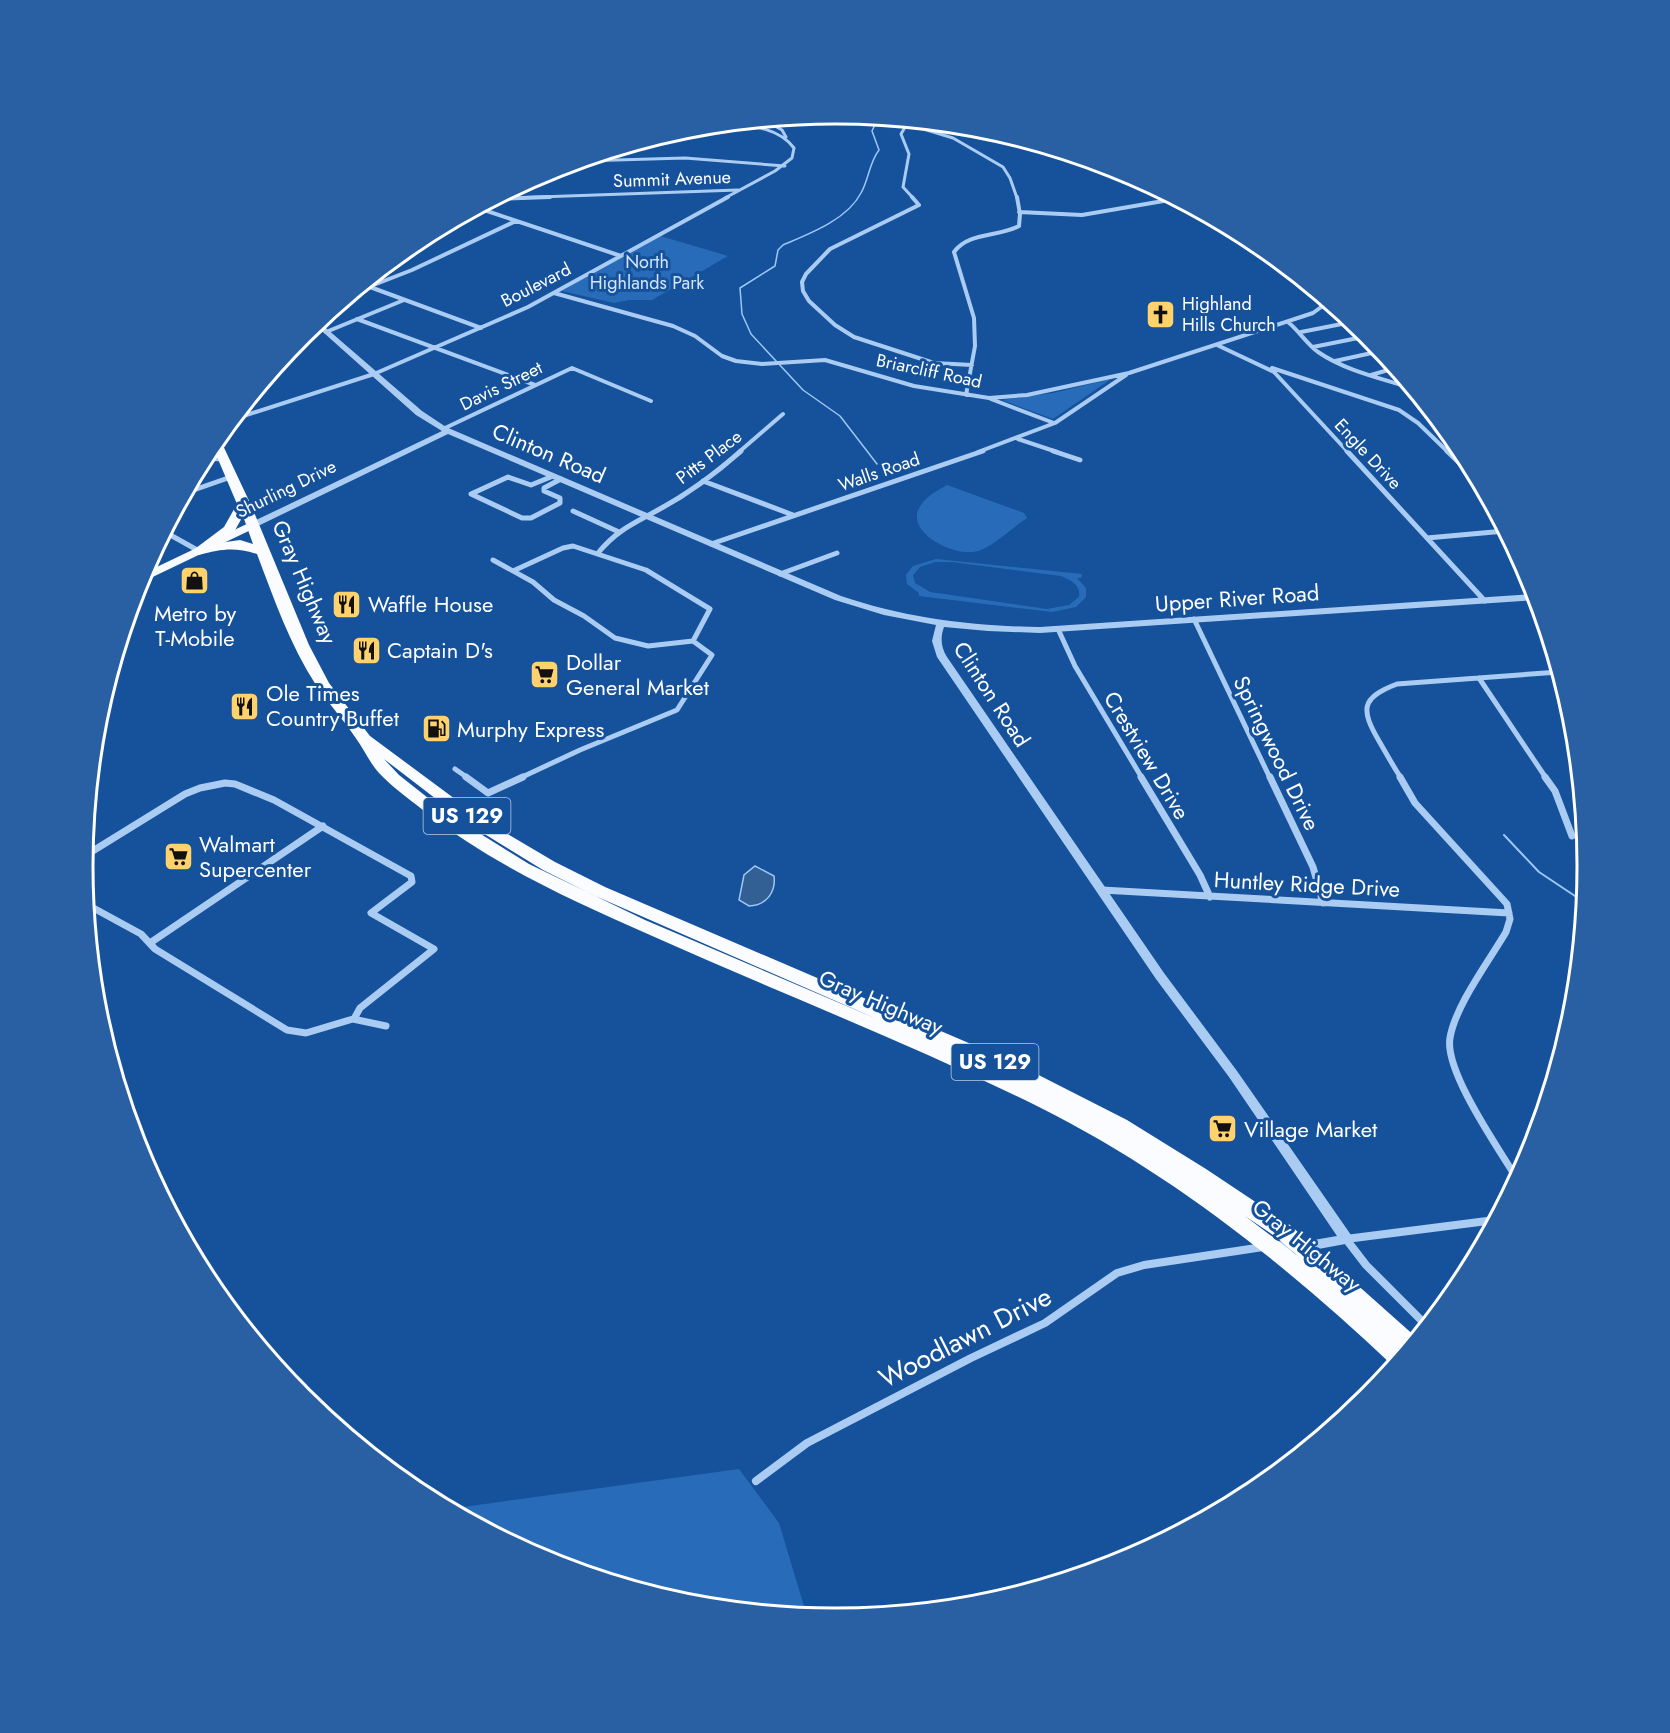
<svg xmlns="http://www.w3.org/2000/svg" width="1670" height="1733" font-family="Jost,sans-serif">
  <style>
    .green { fill: #286cb9; fill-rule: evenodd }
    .water { fill: #325f94; stroke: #9dc7f5; stroke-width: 1.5 }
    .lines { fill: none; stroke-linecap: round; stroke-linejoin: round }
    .stream-far1 { stroke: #9dc7f5; stroke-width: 1.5 }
    .stream { stroke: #9dc7f5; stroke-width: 2 }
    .minor-far4 { stroke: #aaccf3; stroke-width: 3 }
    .minor-far3 { stroke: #aaccf3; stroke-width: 4 }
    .minor-far2 { stroke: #aaccf3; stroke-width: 5 }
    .minor-far1 { stroke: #aaccf3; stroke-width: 7 }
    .minor { stroke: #aaccf3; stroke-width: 8 }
    .tertiary { fill: #aaccf3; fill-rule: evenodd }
    .primary { fill: #f6faff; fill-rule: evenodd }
    .trunk { fill: #fafcff; fill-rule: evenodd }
    .labels { text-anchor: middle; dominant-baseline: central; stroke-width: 6; stroke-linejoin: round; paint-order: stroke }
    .far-street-label { font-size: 18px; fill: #fff; stroke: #15529b }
    .far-park-label { font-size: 18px; fill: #d2e6fd; stroke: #15529b }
    .far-poi-label { font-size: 18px; fill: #fff; stroke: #15529b; text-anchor: start }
    .shield { fill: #15529b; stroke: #b9cbe1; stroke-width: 1.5 }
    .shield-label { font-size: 21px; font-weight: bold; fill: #fff }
    .street-label { font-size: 22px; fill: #fff; stroke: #15529b }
    .poi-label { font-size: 22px; fill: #fff; stroke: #15529b; text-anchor: start }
    .near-street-label { font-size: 27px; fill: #fff; stroke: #15529b }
    .rim { fill: none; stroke: #fff; stroke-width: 3 }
  </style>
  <rect width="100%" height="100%" fill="#15529b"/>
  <path class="green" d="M657,235L728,256L652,300H629L614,303L562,291Z
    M1111,379L1053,419L1002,400L1053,393Z
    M947,485L1024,513L1027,518C1012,528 997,543 981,550C958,560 901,532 921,505C927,496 938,490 947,485Z
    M936,559L1082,574L1081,578H1077L1086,588V597L1076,607L1052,612L919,596V593L907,584L906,575L913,566ZM935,562H952L1061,576C1071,580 1081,585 1079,597L1069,605L1047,609L930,592L915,583L913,575L920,567Z
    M739,1469L779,1523L807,1616L688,1604L547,1562L449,1509Z"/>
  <path class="water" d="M755,866L774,876C776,892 767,905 749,906L739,900L744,875Z"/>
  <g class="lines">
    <path class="stream-far1" d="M877,464L840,416L803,390L751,334L742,314L740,288L775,266L778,250L783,245C809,234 847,220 861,193C869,179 869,163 879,150L872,131L878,118"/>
    <path class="stream" d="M1504,835L1539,872L1584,902"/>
    <path class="minor-far4" d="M766,121L782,130L786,137
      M907,124L901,134L909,154L903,187L913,198
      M907,124L953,138L1003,167L1010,178L1017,198
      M582,161L685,158L785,166
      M510,198L738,190
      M725,198L775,171L792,158L794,148C779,128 753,126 730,124"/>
    <path class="minor-far3" d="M912,197L919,205L830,249L806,274L802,282L803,291L809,301L835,325L854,337L934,363L972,365
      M496,199L550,197
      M478,208L621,256
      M1019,212L1082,215L1175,199
      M370,287L481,328
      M353,293L412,270L516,221
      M554,293L673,326L695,336L722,356L736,361L762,364L825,360L914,386L989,398L1027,395L1129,373L1313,313L1324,305L1320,296
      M357,319L535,385
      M1288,322C1299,331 1307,344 1318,352C1346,371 1380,378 1411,388
      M326,332L404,300
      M1301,332L1352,322
      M1217,345L1274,372L1348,452
      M1313,347L1368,336
      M1335,361L1381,351
      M1272,368L1399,410L1418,423L1448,452
      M1371,375L1395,368
      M966,395L975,346L974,318L954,252C969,232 998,237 1019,226L1020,214L1017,197
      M991,399L1054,423
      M234,419L374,374L528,307L728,197
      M443,429L572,368L651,401
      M1018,439L1057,452
      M1448,450L1455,452
      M739,452L783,414
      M978,452L1055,423L1126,375"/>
    <path class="minor-far2" d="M1053,451L1080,460
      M1347,451L1485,601
      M1447,451L1479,482
      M1451,451L1464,455
      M204,458L223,459
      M553,476L531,485L508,477L471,494L522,518H531L560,503V498L544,491V488L561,479
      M703,481L793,515
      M185,493L231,477
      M573,511L619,532
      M165,532L199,551
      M1427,538L1505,531
      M711,544L983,451
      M598,553C617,530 633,524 658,510C688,494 716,473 741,451
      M493,560L533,582L554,600L584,616L615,638L648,646L693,641
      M513,571L563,548L573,546L646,570L710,609L693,641L712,655L677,710L580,750L520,778
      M780,574L837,553
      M1194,619L1270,778
      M1058,629L1075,666L1142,778
      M1479,678L1546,778
      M455,769L468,778
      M1401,778C1393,766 1386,753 1379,741C1361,710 1360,698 1397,684L1559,672"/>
    <path class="minor-far1" d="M466,777L488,793L523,777
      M1141,777L1200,875L1210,897
      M1270,777L1313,867L1323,903
      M1400,777L1415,803L1507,904L1510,919L1506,932C1489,961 1455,1006 1450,1038C1444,1071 1499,1149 1517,1179
      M1545,777L1555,791L1572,836
      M83,857L185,794L200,788L225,783L235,784L274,800L411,876L412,882L371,913L434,949L360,1008L354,1019
      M1102,890L1509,913
      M86,904L141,934L155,949L287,1030L306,1033L353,1019L386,1026
      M150,943L323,826"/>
    <path class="minor" d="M1427,1326L1366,1265L1346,1239L1495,1220
      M756,1481L807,1443L971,1358L1045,1323L1117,1273L1144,1265L1263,1247"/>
    <path class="tertiary" d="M319,322L422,411L446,427L841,596C906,618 971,626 1040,627L1535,594L1536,600L1040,633L988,631L944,627C940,638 941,647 947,657L1164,973L1237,1071L1351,1235L1353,1239L1351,1243L1302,1252L1267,1250L1265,1246L1267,1242L1272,1241L1302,1242L1337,1236L1229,1077L1156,979L937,657L932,641L936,625L884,615L835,600L448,434L256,527H250V523L442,431L416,415L315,325Z"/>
    <path class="primary" d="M253,521L257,523V527L138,584L142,574Z"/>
    <path class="trunk" d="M219,437L251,505L309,645L329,683L370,736L482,819L555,862L605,887L1013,1062L1127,1120L1206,1169L1290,1225L1417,1338L1392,1365C1286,1265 1171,1173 1039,1107C912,1044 779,993 650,935C571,900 491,864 423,810C408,798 392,787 379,773C369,762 364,749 355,737C343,719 328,703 316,685C290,645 274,599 257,554C235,547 221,549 199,555L192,551L224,527L237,504L212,445ZM243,516L253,544L240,540L219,543L234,532ZM384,759L470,825L543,870L593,895L877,1019L645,920L529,864L447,813L399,775ZM1245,1216L1276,1237L1298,1256Z"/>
  </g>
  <defs>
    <symbol id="church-square" viewBox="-11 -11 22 22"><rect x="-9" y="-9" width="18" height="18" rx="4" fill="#ffd26c" stroke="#15529b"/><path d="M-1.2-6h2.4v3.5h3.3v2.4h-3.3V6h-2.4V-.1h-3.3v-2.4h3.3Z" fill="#111"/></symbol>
    <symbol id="shop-square" viewBox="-11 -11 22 22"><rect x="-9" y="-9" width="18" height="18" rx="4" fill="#ffd26c" stroke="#15529b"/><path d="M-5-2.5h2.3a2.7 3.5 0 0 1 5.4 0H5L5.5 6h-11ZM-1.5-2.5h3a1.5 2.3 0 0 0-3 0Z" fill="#111"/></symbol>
    <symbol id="restaurant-square" viewBox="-11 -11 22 22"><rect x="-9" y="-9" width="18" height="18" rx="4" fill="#ffd26c" stroke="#15529b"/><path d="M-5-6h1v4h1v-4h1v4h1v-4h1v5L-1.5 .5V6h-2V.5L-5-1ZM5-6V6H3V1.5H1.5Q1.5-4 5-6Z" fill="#111"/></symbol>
    <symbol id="supermarket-square" viewBox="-11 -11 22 22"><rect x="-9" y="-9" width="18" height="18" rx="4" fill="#ffd26c" stroke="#15529b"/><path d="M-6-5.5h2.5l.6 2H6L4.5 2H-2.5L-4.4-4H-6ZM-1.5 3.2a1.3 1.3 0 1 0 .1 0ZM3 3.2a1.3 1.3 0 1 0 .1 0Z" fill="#111"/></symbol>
    <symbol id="fuel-square" viewBox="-11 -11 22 22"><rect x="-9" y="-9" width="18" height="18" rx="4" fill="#ffd26c" stroke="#15529b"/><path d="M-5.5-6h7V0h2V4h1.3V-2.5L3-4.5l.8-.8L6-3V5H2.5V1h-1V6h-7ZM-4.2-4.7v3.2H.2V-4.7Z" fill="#111"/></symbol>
  </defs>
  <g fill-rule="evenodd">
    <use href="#church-square" x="1144" y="298" width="33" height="33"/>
    <use href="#shop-square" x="178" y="564" width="33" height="33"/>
    <use href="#restaurant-square" x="330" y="588" width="33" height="33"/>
    <use href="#restaurant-square" x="350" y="634" width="33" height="33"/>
    <use href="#supermarket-square" x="528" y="658" width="33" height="33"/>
    <use href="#restaurant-square" x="228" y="690" width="33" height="33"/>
    <use href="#fuel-square" x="420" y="712" width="33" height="33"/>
    <use href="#supermarket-square" x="162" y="840" width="33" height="33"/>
    <use href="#supermarket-square" x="1206" y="1112" width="33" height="33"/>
  </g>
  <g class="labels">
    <g class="far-street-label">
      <text transform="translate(672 179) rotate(-2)">Summit Avenue</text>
      <text transform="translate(536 285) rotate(-27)">Boulevard</text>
      <text transform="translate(929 371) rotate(12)">Briarcliff Road</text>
      <text transform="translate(501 386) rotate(-26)">Davis Street</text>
      <text transform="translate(1368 454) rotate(47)">Engle Drive</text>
      <text transform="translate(709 457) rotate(-37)">Pitts Place</text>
      <text transform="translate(879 472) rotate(-19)">Walls Road</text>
      <text transform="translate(286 489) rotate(-26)">Shurling Drive</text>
    </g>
    <g class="far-park-label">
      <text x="647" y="262">North<tspan x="647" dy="21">Highlands Park</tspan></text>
    </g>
    <g class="far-poi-label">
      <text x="1182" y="304">Highland<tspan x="1182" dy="21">Hills Church</tspan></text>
    </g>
    <g class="shield">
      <rect x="423.5" y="798" width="87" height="36" rx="4.5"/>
      <rect x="951.5" y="1044" width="87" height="36" rx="4.5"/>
    </g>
    <g class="shield-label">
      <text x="467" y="816">US 129</text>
      <text x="995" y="1062">US 129</text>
    </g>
    <g class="street-label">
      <text transform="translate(549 453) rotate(23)">Clinton Road</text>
      <text transform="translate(305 582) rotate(67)">Gray Highway</text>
      <text transform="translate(1237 598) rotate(-4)">Upper River Road</text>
      <text transform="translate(992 694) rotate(57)">Clinton Road</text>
      <text transform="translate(1277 753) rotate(64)">Springwood Drive</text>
      <text transform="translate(1147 755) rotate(59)">Crestview Drive</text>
      <text transform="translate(1307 884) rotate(3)">Huntley Ridge Drive</text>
      <text transform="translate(881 1002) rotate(23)">Gray Highway</text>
      <text transform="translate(1307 1245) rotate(39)">Gray Highway</text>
    </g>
    <g class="poi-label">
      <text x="368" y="604">Waffle House</text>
      <text x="195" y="613" text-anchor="middle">Metro by<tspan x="195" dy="25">T-Mobile</tspan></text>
      <text x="387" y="650">Captain D's</text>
      <text x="566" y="662">Dollar<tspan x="566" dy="25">General Market</tspan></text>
      <text x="266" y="693">Ole Times<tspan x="266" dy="25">Country Buffet</tspan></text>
      <text x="457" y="729">Murphy Express</text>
      <text x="199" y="844">Walmart<tspan x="199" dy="25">Supercenter</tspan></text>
      <text x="1244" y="1129">Village Market</text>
    </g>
    <g class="near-street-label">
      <text transform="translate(965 1337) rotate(-27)">Woodlawn Drive</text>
    </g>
  </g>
  <path d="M0 0H1670V1733H0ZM93 866a742 742 0 1 1 1484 0a742 742 0 1 1-1484 0Z" fill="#2860a3" fill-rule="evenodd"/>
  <path class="rim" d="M93 866a742 742 0 1 1 1484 0a742 742 0 1 1-1484 0Z"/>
</svg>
